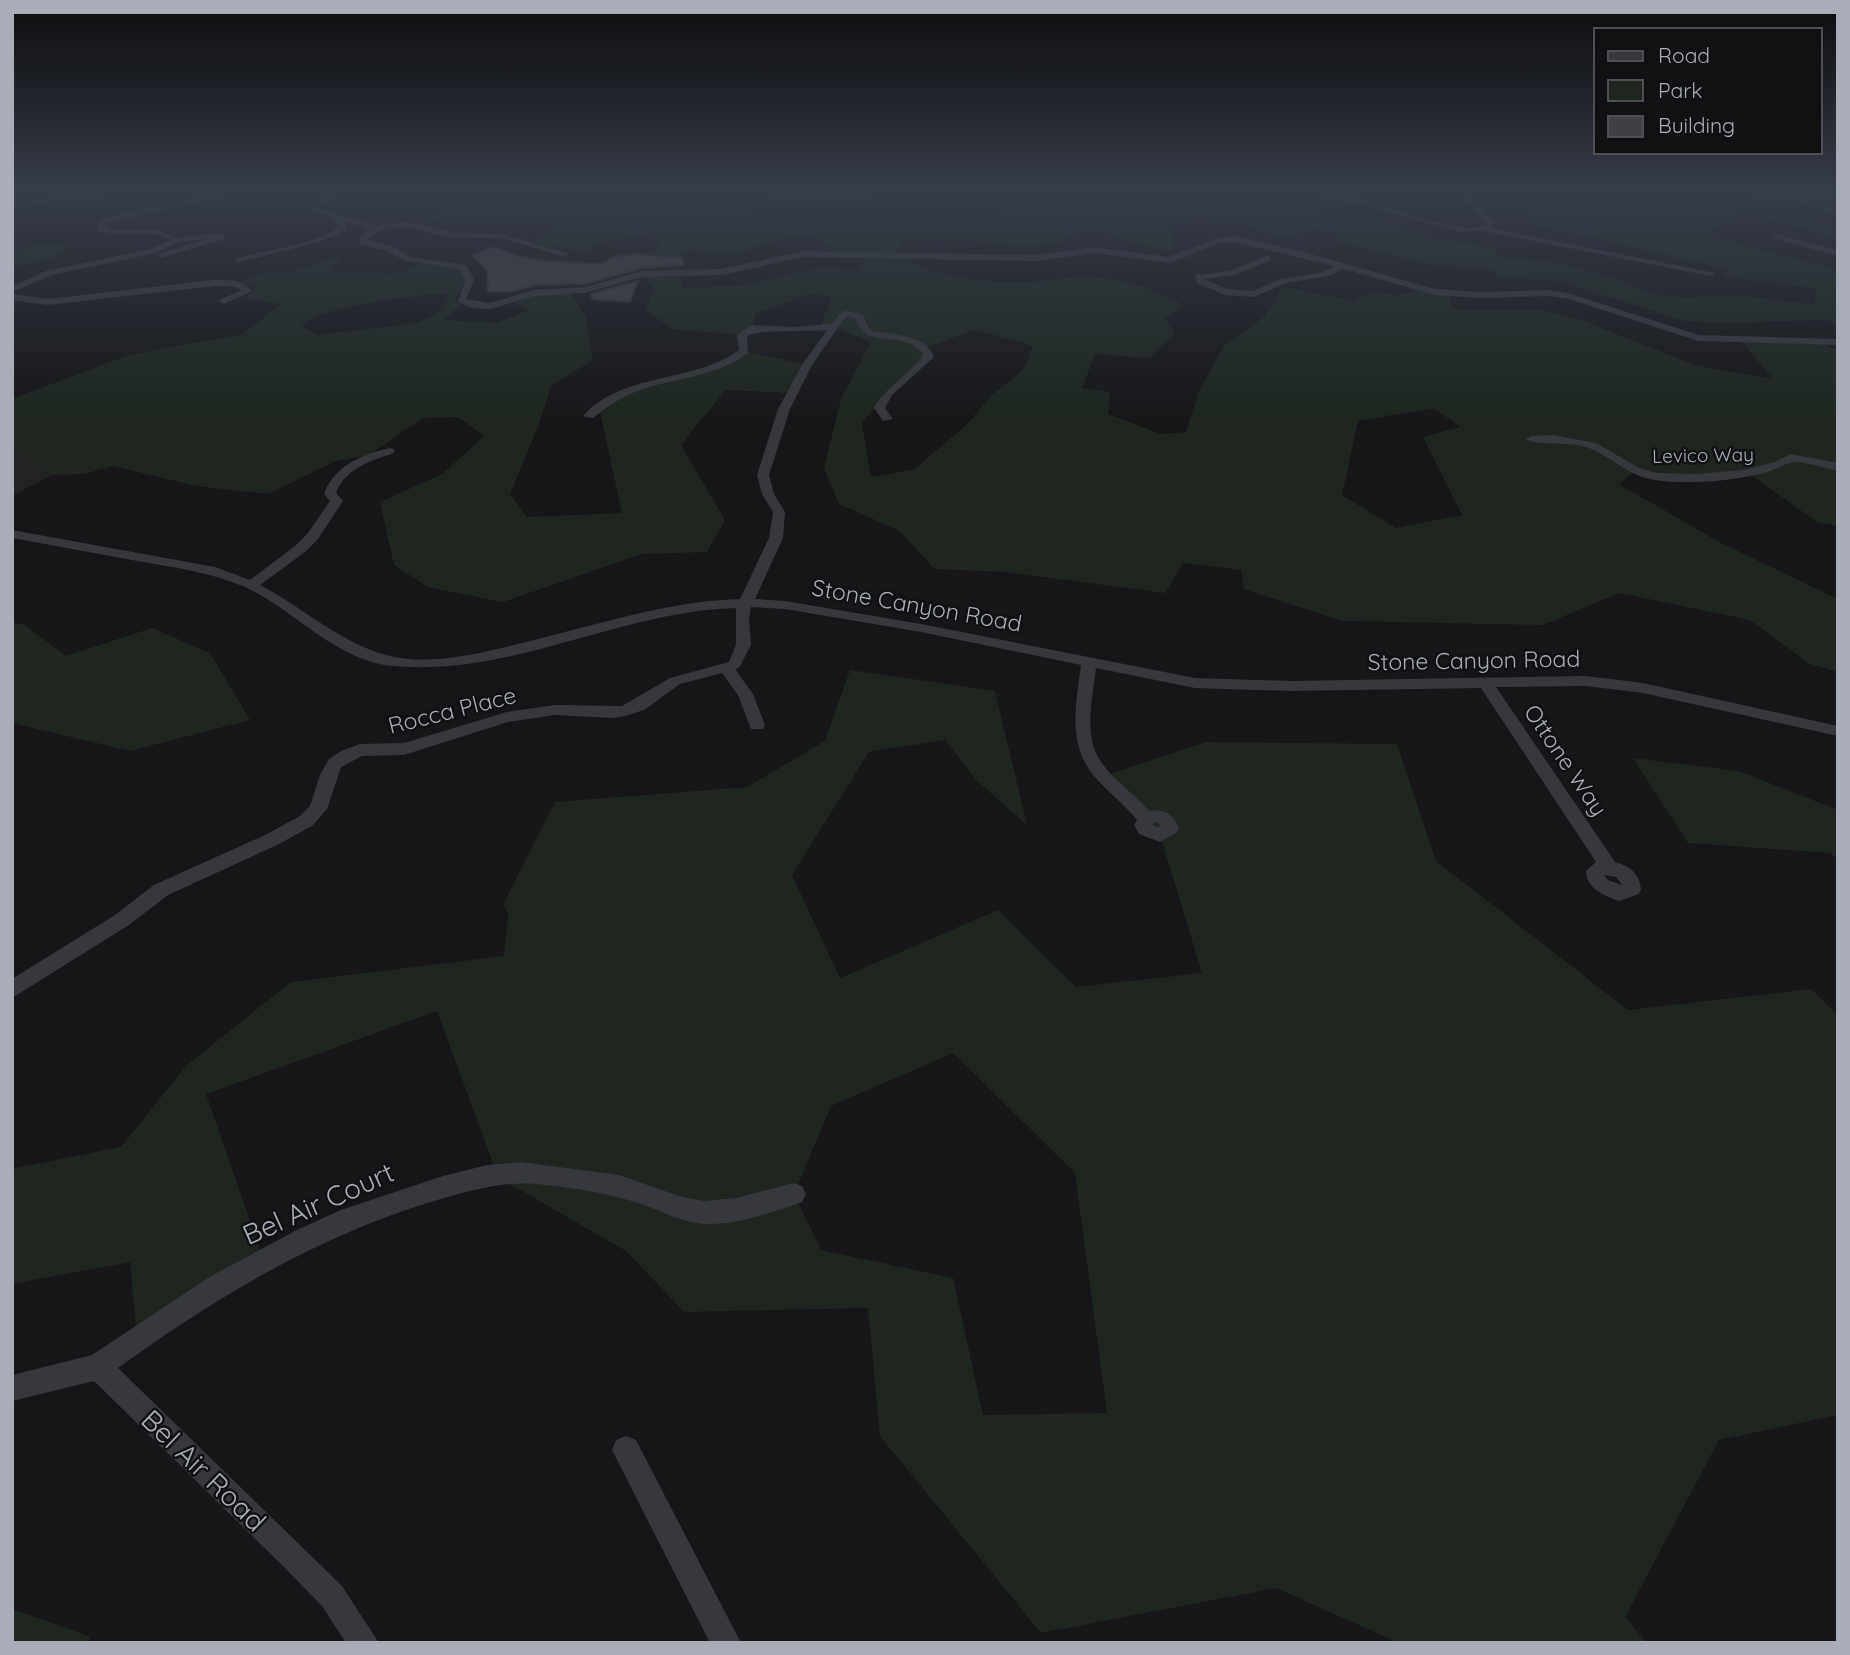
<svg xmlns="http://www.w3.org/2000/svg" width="1850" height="1655" font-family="Quicksand,sans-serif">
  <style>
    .built { fill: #222225 }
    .green { fill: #1e261f; fill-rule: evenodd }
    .building { fill: #404145; stroke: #303034; stroke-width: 2 }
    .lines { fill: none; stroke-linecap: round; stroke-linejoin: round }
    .minor { fill: #37383d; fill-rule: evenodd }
    .labels { text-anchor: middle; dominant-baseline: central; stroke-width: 5; stroke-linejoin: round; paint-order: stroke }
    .far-street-label { font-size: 19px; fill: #a8adb8; stroke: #111113 }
    .street-label { font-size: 23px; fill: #a8adb8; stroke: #111113 }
    .near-street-label { font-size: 28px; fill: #a8adb8; stroke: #111113 }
  </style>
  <rect width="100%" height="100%" fill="#161618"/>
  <path class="built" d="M12,448L52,475L12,496Z"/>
  <path class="green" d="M451,190H572L570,195L616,200L654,198L754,207L764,214L963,215L978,219L994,218L999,206C1040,204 1082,203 1123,200C1165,197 1229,178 1267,199L1365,215L1438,241L1492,246L1501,257L1555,262L1613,278L1654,294L1686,298L1730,295L1815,304L1816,289L1723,276L1728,270L1603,239L1534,226L1519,201L1524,196L1521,190H1616L1656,201L1674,196L1792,217L1838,229V238L1755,216L1742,215L1707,232L1710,236L1838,270V323L1824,320L1726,323L1684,321L1558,281L1500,278L1487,267L1438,266L1333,241L1343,236L1320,229L1282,237L1212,217H1189L1171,225L1175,252L1126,241L1105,231L1067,234L1062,242L1024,247L970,240L901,241L898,254L911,255L909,262C957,282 994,284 1045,281C1059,280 1074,276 1088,277C1125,278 1152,289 1184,305L1165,319L1175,333L1149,358L1095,354L1082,388L1110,392L1108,414L1161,434L1186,432L1199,391L1224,346L1264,317L1283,287L1352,301L1373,291L1395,296L1423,289L1451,294V309L1543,310L1579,319L1695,365L1773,379L1742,342H1819L1838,351V526L1818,523L1750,474L1663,476L1635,471L1619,484L1721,543L1838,599V672L1810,664L1750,620L1619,593L1543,625L1342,621L1244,589L1241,570L1183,563L1165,593L1005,572L934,569L900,531L839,504L824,468L841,399L871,342L834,327L819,329L832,297L809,294L756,313L752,328L742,335L673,329L645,310L654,290L642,274L681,273L683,288L745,285L815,269L861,270L864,255L838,254L816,235L778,239L734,254L687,249L676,256L649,254L660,245L652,232L592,245L586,252L529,242L548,237L554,222H446L425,218L456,198ZM975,330L1033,346L1023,370L991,396L967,424L915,469L871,477L862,422L928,352L925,348ZM1434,408L1460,427L1423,437L1462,515L1396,528L1342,495L1358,421Z
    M33,245H74L50,259L12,267V253Z
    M341,256L330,271L394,274L428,261L459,268L464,273L466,281L455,300L461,305L443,320L496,323L530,310L513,303L533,293L570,292L586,317L593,360L551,386L539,424L510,494L527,517L622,513L599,407L633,388L718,369L744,351L807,365L792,393L725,390L681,445L725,520L707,552L642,554L503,602L428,587L394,565L380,502L442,474L484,436L458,417L423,418L369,455L336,461L268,494L196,486L113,466L84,474L52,475L12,448V399L129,355L243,334L281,304L242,298L255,291L253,285L239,282L267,271L289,272ZM450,293L443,310L417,323L318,335L302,327C310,307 425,294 450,293Z
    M12,622L25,625L66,656L152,628L210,653L250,720L130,751L12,723Z
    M850,670L995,691L1027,825L977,781L945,740L869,752L792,875L840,978L998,910L1076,987L1202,973L1160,835L1104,776L1206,742L1397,744L1436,861L1628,1010L1811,989L1838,1016V1415L1719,1440L1625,1617L1647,1643H1399L1276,1588L1041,1633L880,1436L868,1308L684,1312L626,1251L498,1177L437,1011L206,1094L263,1258L137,1338L130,1262L12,1284V1169L121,1147L186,1066L291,982L504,956L508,913L503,905L555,802L747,787L825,741ZM953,1053L1075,1173L1107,1413L983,1415L953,1278L821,1250L794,1194L831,1106Z
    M1633,758L1739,771L1838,810V859L1830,853L1688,843Z
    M12,1609L89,1636V1643H12Z"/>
  <path class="building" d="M494,247L517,256L546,261L602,264L612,257L637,254L683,258V265L643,268L585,284L538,285L509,292H488L487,271L472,255Z
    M638,281L630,302L598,300L593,299L590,294Z"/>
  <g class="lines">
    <path class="minor" d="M62,190L69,192L122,191L99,196L96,199C82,190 32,206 12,209V205L42,200Z
      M227,190H241L190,205L105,223L106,228L119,230H155L177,238L212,233L224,235V239L161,258L157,255L209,238L176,243L156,253L52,275L12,292V286L46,271L150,249L170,240C151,228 121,238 99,231L98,220Z
      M336,190H346L321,204L320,208L375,226L400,222L419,223L453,233L503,234L569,254L565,257C544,252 524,243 503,239C487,236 470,239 454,238C421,234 399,215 367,239L394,247L410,257L466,265L474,280L466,299L490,303L533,290L585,287L642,271L721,269L804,251L1037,255L1094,247L1169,257L1214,239L1234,236L1300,251L1435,289L1479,292L1549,290L1571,294L1699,335L1838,339V345L1698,341L1569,299L1549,296L1479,298L1435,295L1344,269L1328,276L1286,283L1254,297L1225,295L1197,283L1195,275L1230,271L1268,255L1271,260L1235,275L1204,279L1227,289L1253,291L1281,279L1323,272L1335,266L1234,242L1219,243L1170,263L1094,253L1037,261L804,257L721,275L642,277L585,293L534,296L491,309L472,308L458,302L465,280L460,269L405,261L388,251L359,244L360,236L369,230L344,221L347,228L340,234L315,243L236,263V259C268,247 313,248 339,226L331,217L312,209L314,201Z
      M708,190L796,194L1073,190L796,198Z
      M1305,190C1359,190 1408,219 1460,227C1469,229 1479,228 1486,223L1458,190H1466L1495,223L1490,228L1715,273L1711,276L1483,231L1461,232Z
      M1712,190L1787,197L1838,195V199L1810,200L1838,211V216L1801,201H1787Z
      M1776,234L1838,250V256L1773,238Z
      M214,280C227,280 243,279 252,291L224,304L219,301L221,299L242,290L232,286H214L47,305L12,300V294L47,299Z
      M844,310L863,315L868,327L872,331C891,334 928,335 934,357L892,395L885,408L893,419L883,421L874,408C884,388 921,365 923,353C919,350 914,345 909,343C889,335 863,345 856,319L846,316L812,365L790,409L769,475L774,494L785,512L783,538L755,599L785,601L921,624L1195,678L1290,681L1586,676L1643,683L1838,726V736L1643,693L1586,686L1496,687L1615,862C1630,866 1639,873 1641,889L1639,894L1619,901C1604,896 1586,888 1586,871L1596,862L1481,688L1290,691L1195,688L1096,668C1093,695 1083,735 1100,760C1112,780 1134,793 1149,811C1164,808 1174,814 1179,828L1176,833L1160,842L1139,834L1134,825L1137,820C1124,804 1108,792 1094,776C1067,744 1076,703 1081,665L921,632L785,609L751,607L749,619L751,645L739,668L735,669L753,694L765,725L763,729H751L738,695L722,673L680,684L644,710L625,716L612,718L555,715L508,722L404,755L362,756L341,767L327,809L312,826L277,845L168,895L129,925L12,998V979L115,915L154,885L265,835L300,816L310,806L320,775L329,759L341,751L360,744L404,743L507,712L555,705L622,706L670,678L729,662L736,645V608C620,611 511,677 393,666C336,661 295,610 245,587C212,573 178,568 143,562C99,554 56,546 12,538V530L215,567L250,580L295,546L308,533L330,501L324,494C335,465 361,455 390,448L394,449V453C370,461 346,468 336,493L343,501L318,539L305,552L260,585C304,608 341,644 390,656C432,666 481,653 522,643C593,626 667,601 740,599L769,538L773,512L762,494L757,475L778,409L802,365L827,330C809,332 758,329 747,336L748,353C713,379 673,377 635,392C619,398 606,408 593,418L583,416C624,371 692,384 739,350L737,335L752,325L794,327L831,324ZM1157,822L1161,826L1158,827L1152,825ZM1604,875L1616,877L1622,885L1608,880Z
      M1553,435L1596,443L1639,468L1657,473L1697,474L1742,470L1775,462L1791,454L1838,463V471C1824,468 1809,463 1796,462C1786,462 1772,472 1761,474C1727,481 1689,485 1655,480C1626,476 1610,454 1583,446C1568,442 1535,446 1526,439L1532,436Z
      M521,1162L619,1175L682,1197L704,1201L736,1198L794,1183L802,1186L806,1194L802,1202L794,1205C766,1214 736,1225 706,1224C680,1223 659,1209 635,1202C603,1192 569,1187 536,1184C500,1181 465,1192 431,1202C316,1237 215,1298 118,1368L342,1586L379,1643H346L322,1606L285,1568L94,1381L12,1401V1375L92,1355L211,1276L297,1230L341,1210L443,1176L487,1165Z
      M626,1436L636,1440L741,1643H710L612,1450L616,1440Z"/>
  </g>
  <linearGradient id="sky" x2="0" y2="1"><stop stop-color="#0c0c0d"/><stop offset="0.45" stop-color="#363c48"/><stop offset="1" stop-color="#363c48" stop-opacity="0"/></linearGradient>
  <rect width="1850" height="422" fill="url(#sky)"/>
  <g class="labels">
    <g class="far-street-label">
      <text transform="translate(1703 455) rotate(-1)">Levico Way</text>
    </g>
    <g class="street-label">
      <text transform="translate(917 605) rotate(10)">Stone Canyon Road</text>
      <text transform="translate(1474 660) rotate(-1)">Stone Canyon Road</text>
      <text transform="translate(452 710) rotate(-14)">Rocca Place</text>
      <text transform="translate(1566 760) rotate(56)">Ottone Way</text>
    </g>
    <g class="near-street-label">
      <text transform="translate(318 1203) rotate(-24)">Bel Air Court</text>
      <text transform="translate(204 1470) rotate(44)">Bel Air Road</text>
    </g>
  </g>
  <rect width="1850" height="1655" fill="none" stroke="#a8adb8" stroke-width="28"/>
  <rect x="1594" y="28" width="228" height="126" fill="#111113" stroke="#4d4f55" stroke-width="2"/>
  <rect x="1608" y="51" width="35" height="10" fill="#37383d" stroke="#4d4f55" stroke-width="2"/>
  <text x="1658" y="63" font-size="21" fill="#a8adb8">Road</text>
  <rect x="1608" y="80" width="35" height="21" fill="#1e261f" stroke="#4d4f55" stroke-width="2"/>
  <text x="1658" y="98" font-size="21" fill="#a8adb8">Park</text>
  <rect x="1608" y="116" width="35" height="21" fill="#404145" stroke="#4d4f55" stroke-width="2"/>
  <text x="1658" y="133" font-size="21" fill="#a8adb8">Building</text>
</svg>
